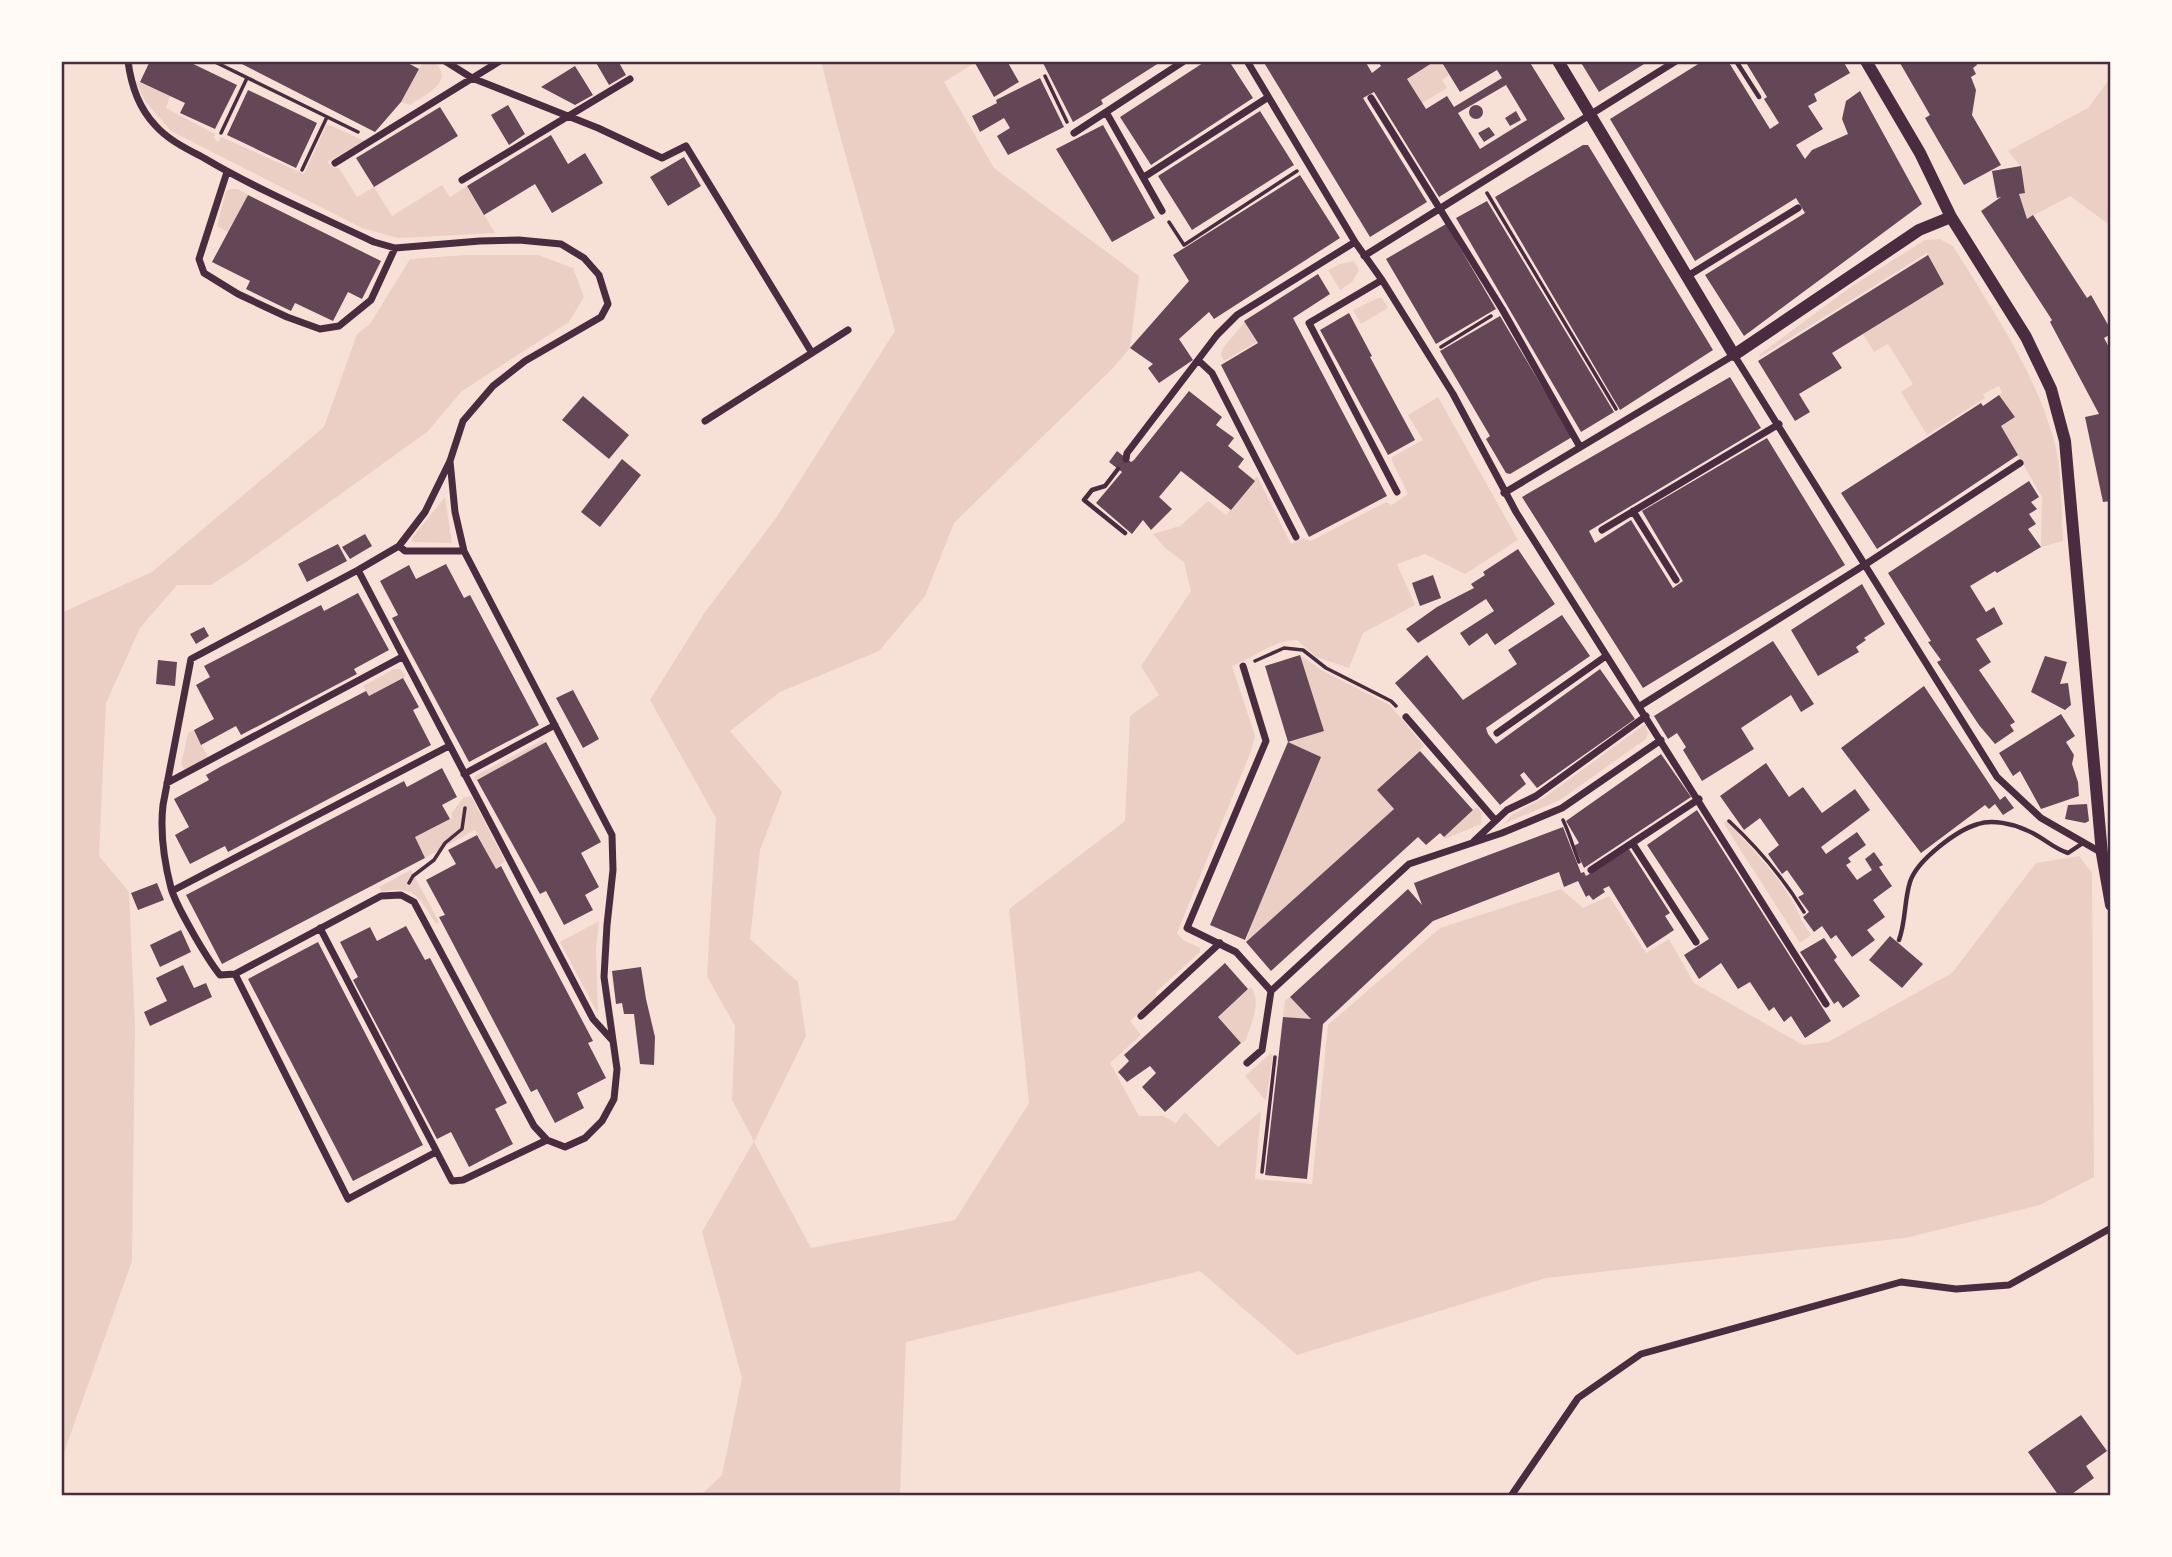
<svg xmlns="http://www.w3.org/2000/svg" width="2172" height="1557" font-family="'Times New Roman',serif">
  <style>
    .green { fill: #ebcfc5 }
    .building { fill: #644757; fill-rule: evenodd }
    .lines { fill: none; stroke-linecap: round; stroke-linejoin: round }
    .path { stroke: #4a2c40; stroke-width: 3.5 }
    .service { stroke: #4a2c40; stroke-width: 4.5 }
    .minor { stroke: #4a2c40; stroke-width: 7 }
    .secondary { stroke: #4a2c40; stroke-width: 12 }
    .neatline { fill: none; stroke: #4a2c40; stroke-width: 2.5 }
  </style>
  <rect width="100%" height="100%" fill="#f7e1d7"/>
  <path class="green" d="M416,61H433C457,81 426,94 410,105L401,102L422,64Z
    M821,61H978L944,82L994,168L1139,276L1130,348L1113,368L954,523L925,596L879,651L780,692L730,731L782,792L760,850L750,939L798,982L806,1036L754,1142L811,1248L955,1220L1029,1103L1009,909L1125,821L1130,716L1159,695L1141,666L1191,591L1184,562L1165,548L1153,534L1180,526L1208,501L1226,515L1257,476L1291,544L1303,538L1311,541L1386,502L1392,505L1408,494L1392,461V457L1423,440L1408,415L1438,397L1518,540L1465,574L1425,554L1397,564L1415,605L1363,633L1349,668L1316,657L1297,640C1273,640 1254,658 1232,666L1255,736L1251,751L1177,933L1183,940L1200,948V952L1155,993L1157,996L1130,1021L1141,1035L1110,1063L1139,1116H1163L1176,1123L1185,1112L1218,1147L1261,1111L1255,1179L1312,1184L1328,1025L1440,928L1561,889L1583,908L1609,896L1646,953L1669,939L1694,983L1803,1045L1828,1042L1952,973L2036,863L2079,856L2092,873L2094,1177L2040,1205L1905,1238L1546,1278L1297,1355L1200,1271L906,1342L900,1496H700L722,1475L742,1378L702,1232L754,1141L732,1100L735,1026L707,976L716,818L650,700L705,612L776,518L895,331L839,132Z
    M1435,61H1441L1449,75L1442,80L1447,88L1422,103L1407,79Z
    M2111,77V226L2070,196L2027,219L2019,194L2025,192L2021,167L2008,151L2088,108Z
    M136,81L170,96L166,108L215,134L214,138L218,142L221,137L304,174L327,124L365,141L327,162L333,167L339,168L357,197L374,187L392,216L442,185L450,197L467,186L495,233L398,238L362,228L171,131L145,101Z
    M230,189H238L248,195L229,233L217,226L226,191Z
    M1940,239L1953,246C1991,308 2034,369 2054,440C2062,470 2061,509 2063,541L2041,547L2042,497L2001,426L2015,417L1999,395L2002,393L1999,386L1983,394L1985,398L1927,435L1901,392L1913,384L1888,344L1874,352L1863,334L1944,284L1927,253L1760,357L1759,355L1852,286L1925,240Z
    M465,255H538L573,268L584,297L569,322L462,391L427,432L246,562L211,585H177L140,628L106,703L99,856L129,892L135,1025L132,1261L61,1461V613L152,572L324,427L357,334L370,324L410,259Z
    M1354,261L1359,270L1352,282L1340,290L1328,270L1340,264Z
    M1378,298H1382L1388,308L1361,324L1353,310Z
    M1245,322L1257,342L1224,361L1221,355L1223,348Z
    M445,497L452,543L412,542V538Z
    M1300,655L1323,671L1390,705L1424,746L1377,790L1394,809L1246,942L1252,921L1321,757L1288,742L1323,731Z
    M394,669H400L406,676L369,696L363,686Z
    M1645,724L1648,733L1646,739L1560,800L1503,824L1513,814L1545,797Z
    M194,730L208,757L185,770L181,764L188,733Z
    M543,740L545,743L474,781L475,776Z
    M471,796L505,861L496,869L475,830L425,858L415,837L453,818L451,814L463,798Z
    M1477,807L1482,813L1481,824L1445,839L1444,837Z
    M1726,820C1749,845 1772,869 1790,897C1798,910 1802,923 1811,935L1800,943L1724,824Z
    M411,870L439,922L436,924C419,898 416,885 382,892L379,887Z
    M599,921L596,950L598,1014L560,942Z
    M1251,987C1262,1001 1251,1024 1246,1040L1241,1043L1218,1017Z
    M1290,997L1311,1019L1283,1017L1285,1000Z
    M1270,1054H1273L1266,1101L1245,1076Z"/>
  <path class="building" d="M150,61H187L237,85L215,129L180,113L185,103L140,82Z
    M236,61H404L419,69L401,102L375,132Z
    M595,61H618L626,75L609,85Z
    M978,61H1007L1019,82L994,97L975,63Z
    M1042,61H1162L1101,100L1103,104L1073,122Z
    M1206,61H1229L1253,98L1151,165L1120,117Z
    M1263,61H1365L1372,73L1381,66L1378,61H1435L1407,79L1426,109L1447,96L1454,107L1502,78L1497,70L1460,92L1441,61H1529L1565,119L1439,197L1374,92L1363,98L1427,202L1370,237ZM1506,85L1527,120L1480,149L1458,113Z
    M1580,61H1649L1599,92Z
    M1703,61H1728L1770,129L1779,123L1764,99L1767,97L1745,61H1843L1850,73L1814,94L1817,101L1808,106L1823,129L1796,145L1805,159L1812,150L1848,134L1842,119L1846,101L1860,91L1922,204L1744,336L1705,275L1805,213L1796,198L1695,261L1610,119Z
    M1903,61H1975L1977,65L1973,68L1976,74L1971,77L1976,90L1972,115L2001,165L1964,185L1925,118L1930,115L1900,63Z
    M575,66L593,95L575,105L541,87Z
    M1040,78L1064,127L1008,155L997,136L1010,128L1004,118L980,132L972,116L997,103L996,100Z
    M248,90L317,123L296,168L227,135Z
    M1469 112a7 7 0 1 1 14 0a7 7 0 1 1-14 0Z
    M508,105L525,134L509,145L491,115Z
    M440,107L458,136L374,187L356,158Z
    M1260,111L1294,165L1192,230L1158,176Z
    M1516,111L1521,120L1510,126L1505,118Z
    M1103,125L1155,218L1112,242L1056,149Z
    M1489,127L1495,135L1484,142L1478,133Z
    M551,135L568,164L585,153L603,183L552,213L535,184L484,215L467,186Z
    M1583,145H1588L1713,350L1620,410L1495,197Z
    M684,157L701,186L668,206L650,177Z
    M2021,166L2025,193L2019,194L2027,219L2033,215L2087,298L2091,295L2111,330V334L2104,338L2111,351V501L2103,502L2085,417L2099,414L2050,322L2052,320L1981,211L2001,197L1997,198L1992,171Z
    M1300,175L1340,238L1214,319L1209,312L1179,339L1193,360L1159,383L1148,368L1153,364L1130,348L1189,281L1173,255Z
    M248,195L381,261L362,299L348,292L333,321L295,303L291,311L246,289L250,281L212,262Z
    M1487,201L1614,412L1581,432L1456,218Z
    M1446,224L1496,309L1436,344L1386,259Z
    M1928,255L1944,284L1832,353L1842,368L1799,394L1810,412L1795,421L1758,361Z
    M1318,274L1330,294L1293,318L1387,496L1309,537L1221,365L1258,343L1244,321Z
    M1349,313L1372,356L1370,357L1415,440L1388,455L1320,330Z
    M1500,316L1572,437L1510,474L1506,473L1486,439L1490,436L1440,351Z
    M1730,377L1761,428L1589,531L1595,543L1631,520L1673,588L1683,581L1642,511L1767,438L1845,565L1643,688L1522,497Z
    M1189,391L1222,417L1216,425L1234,438L1228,446L1244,459L1238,467L1255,481L1231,510L1181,471L1159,497L1172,509L1151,530L1143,520L1132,534L1096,503L1122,472L1109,462L1117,451L1131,462L1134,460Z
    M1999,395L2015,417L2001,426L2018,455L1877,549L1841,493L1981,403L1983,406Z
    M583,396L629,435L609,459L562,420Z
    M622,459L641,475L600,527L581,512Z
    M2029,481L2039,497L2031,502L2037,509L2029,514L2036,524L2028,529L2041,547L1997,573L1995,571L1970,586L1986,612L1994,607L2003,624L1976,639L1991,662L1979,670L2015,722L2010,725L2014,731L1995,744L1979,725L1937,662L1941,660L1928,642L1931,641L1888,573Z
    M365,534L372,546L350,559L342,547Z
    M338,544L347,561L307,582L298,564Z
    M1518,549L1555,604L1495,645L1487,633L1469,646L1460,633L1494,611L1486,599L1418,643L1406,629L1437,607L1474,588L1471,584L1485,575L1483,572Z
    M446,564L464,598L470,595L539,725L469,762L392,618L398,615L380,581L409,565L416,579Z
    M1433,575L1441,598L1420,606L1412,583Z
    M1862,584L1885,624L1864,638L1866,640L1856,647L1859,652L1818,676L1791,630Z
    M358,593L389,650L354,669L357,674L241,735L236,726L201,745L194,730L214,719L196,685L210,677L204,666L321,605L324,611Z
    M1562,615L1590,656L1486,728L1488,734L1496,744L1600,669L1635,719L1537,788L1524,772L1520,775L1526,784L1500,805L1395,683L1427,655L1463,700L1517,664L1508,650Z
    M204,627L209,636L196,644L190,634Z
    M1773,641L1814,704L1801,712L1791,695L1741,728L1754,749L1702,781L1683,750L1686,747L1677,733L1668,739L1654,716Z
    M1300,655L1324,731L1288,742L1265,666Z
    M2045,656L2067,662L2060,684L2068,683L2071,705L2065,710L2031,692Z
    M158,660L177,662L175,686L156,684Z
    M403,678L419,707L413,710L431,745L228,852L225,846L190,864L175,835L189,827L174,799L209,780L206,775L220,767L366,691L369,696Z
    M1924,686L2000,800L2005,796L2014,808L2003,815L1995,804L1989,809L1985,805L1921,853L1841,748Z
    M573,690L599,739L583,748L556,698Z
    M2061,714L2075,736L2066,742L2074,755L2072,764L2078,782L2079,796L2041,809L2020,771L2013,776L1999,753Z
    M546,742L601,842L581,853L599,887L585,895L593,910L564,925L546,891L540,894L477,780Z
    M1288,742L1321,757L1245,940L1210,925Z
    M1420,751L1473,810L1444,837L1440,833L1426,845L1418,837L1271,971L1246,942L1394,809L1377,790Z
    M1661,754L1691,797L1584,868L1574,846L1579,843L1566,821Z
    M1766,763L1789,797L1803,787L1822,813L1855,789L1870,810L1821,847L1826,854L1857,832L1866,845L1848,858L1851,862L1846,865L1857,880L1872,870L1865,859L1874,852L1883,865L1879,867L1892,886L1873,900L1885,917L1867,930L1875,940L1852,957L1836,935L1831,939L1822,926L1814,932L1803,917L1809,912L1798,897L1804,894L1787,870L1782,874L1768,854L1779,845L1760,818L1744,830L1720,796Z
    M442,768L457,797L442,805L450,819L415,837L425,858L222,964L186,895L404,781L407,787Z
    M2087,804L2089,821L2085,823L2065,819L2068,805Z
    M1697,810L1831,1021L1805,1038L1791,1016L1784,1022L1774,1007L1769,1011L1750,982L1738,989L1721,963L1699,979L1684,955L1709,939L1647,845Z
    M1563,827L1581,873L1584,872L1586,876L1629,849L1670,913L1665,916L1674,930L1647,948L1609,886L1603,889L1605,892L1593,900L1589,895L1586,897L1578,881L1564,887L1559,872L1433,921L1323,1024L1307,1179L1265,1175L1283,1017L1311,1019L1290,997L1408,889L1422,905L1414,883Z
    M477,835L496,869L501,866L516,895L593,1041L588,1043L606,1078L577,1093L584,1108L555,1123L537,1089L531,1092L439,917L445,915L426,880L456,864L448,850Z
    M157,883L164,900L138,910L131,893Z
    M406,926L425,960L430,958L507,1103L495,1109L513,1144L469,1167L451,1132L437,1139L353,980L358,977L340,942L370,927L377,941Z
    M181,930L191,952L160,967L150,945Z
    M1890,936L1923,964L1902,988L1869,960Z
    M1824,938L1837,957L1834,960L1860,996L1843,1008L1838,1001L1834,1004L1800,952Z
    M318,942L423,1145L353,1181L248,979Z
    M1225,963L1248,989L1218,1017L1241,1043L1165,1112L1142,1087L1156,1073L1150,1066L1127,1082L1118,1072L1129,1061L1124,1055Z
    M183,965L194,988L206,983L212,997L150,1026L144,1012L167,1001L156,978Z
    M641,967L646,999L655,1037L654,1065L640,1064L634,1014H624L622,1003L616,1004L612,971Z
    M2081,1415L2107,1451L2086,1466L2094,1478L2069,1496H2059L2028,1452Z"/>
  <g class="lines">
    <path class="path" d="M213,61L358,132
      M1045,76L1067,122
      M221,133L247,78
      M302,170L327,117
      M1487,193L1616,409
      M1169,222L1184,245L1297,171
      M1441,347L1491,316
      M1255,661L1284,648L1303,650L1326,668L1391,701L1396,706
      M1563,820C1570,835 1573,847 1579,862
      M1729,821C1759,849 1783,877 1804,912
      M409,883L413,876L434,860L445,843L462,829L465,808
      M1262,1172L1275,1057"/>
    <path class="service" d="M1736,61L1759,97
      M1118,469L1105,486L1092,490L1084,500L1125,533
      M1899,940C1906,921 1904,901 1910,882C1917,860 1957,830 1978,824C1992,819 2013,824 2026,830C2042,836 2052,848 2068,853L2083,843"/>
    <path class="minor" d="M128,61C131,85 138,107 155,125C168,140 187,149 204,158C258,190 317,215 374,242L395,248L480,241L519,240L561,244L584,258L599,275L608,304L601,317L525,361L493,386L463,421L450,461L425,512L399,546L358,570L191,659L163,805C160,832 164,861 171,888C176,906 207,959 220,975L235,974L381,896L401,895L414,902L534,1126L547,1140L565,1147L585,1138L602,1121L614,1099L617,1069L604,977L607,925L613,870L612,835L464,551L455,512L450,461
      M445,61L472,78L598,128L662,158L686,146L812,353
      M1247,61L1355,242L1382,280L1453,394L1516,512L1826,1004
      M1371,98L1502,309L1580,447
      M1106,112L1162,211
      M1074,133L1184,61
      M335,163L500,61
      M227,172L199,259L204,273L238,294L287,317L320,329L339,326L371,300L395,248
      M1144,177L1267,98
      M462,180L630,79
      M1364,256L1676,61
      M1686,277L1798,208
      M1382,280L1309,323L1397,492
      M1199,361L1212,373L1296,537
      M705,421L848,330
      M1126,459L1127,453L1217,335L1237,315L1355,242
      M1504,493L1734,355L1997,777L2041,818L2102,853
      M1633,511L1676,580
      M1602,530L1779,424
      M399,546L405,551H464
      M358,570L593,1019L612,1040
      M1243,666L1266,741L1187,928L1236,952L1271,991L1262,1050L1247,1063
      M1640,706L1866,564L2020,463
      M1406,717L1495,820
      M1497,733L1606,656
      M464,774L555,725
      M167,783L402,657
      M1474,841L1507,810L1536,796L1646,716
      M1633,844L1696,942
      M1591,870L1699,799
      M172,891L449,746
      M320,928L452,1181L463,1180L547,1140
      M235,974L348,1199L436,1152
      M1271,991L1409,864L1502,833L1562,808L1661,740
      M1141,1016L1220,943
      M1511,1496L1578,1398L1641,1354L1901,1282L1956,1289L2009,1285L2111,1228"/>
    <path class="secondary" d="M1558,61L1734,355L1919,230L1951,217
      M1866,61L1920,153L1951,217L2026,337L2051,389L2065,441L2102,854L2111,905"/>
  </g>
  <rect width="2172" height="1557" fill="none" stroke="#fffaf5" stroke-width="126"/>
  <rect x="63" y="63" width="2046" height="1431" class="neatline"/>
</svg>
